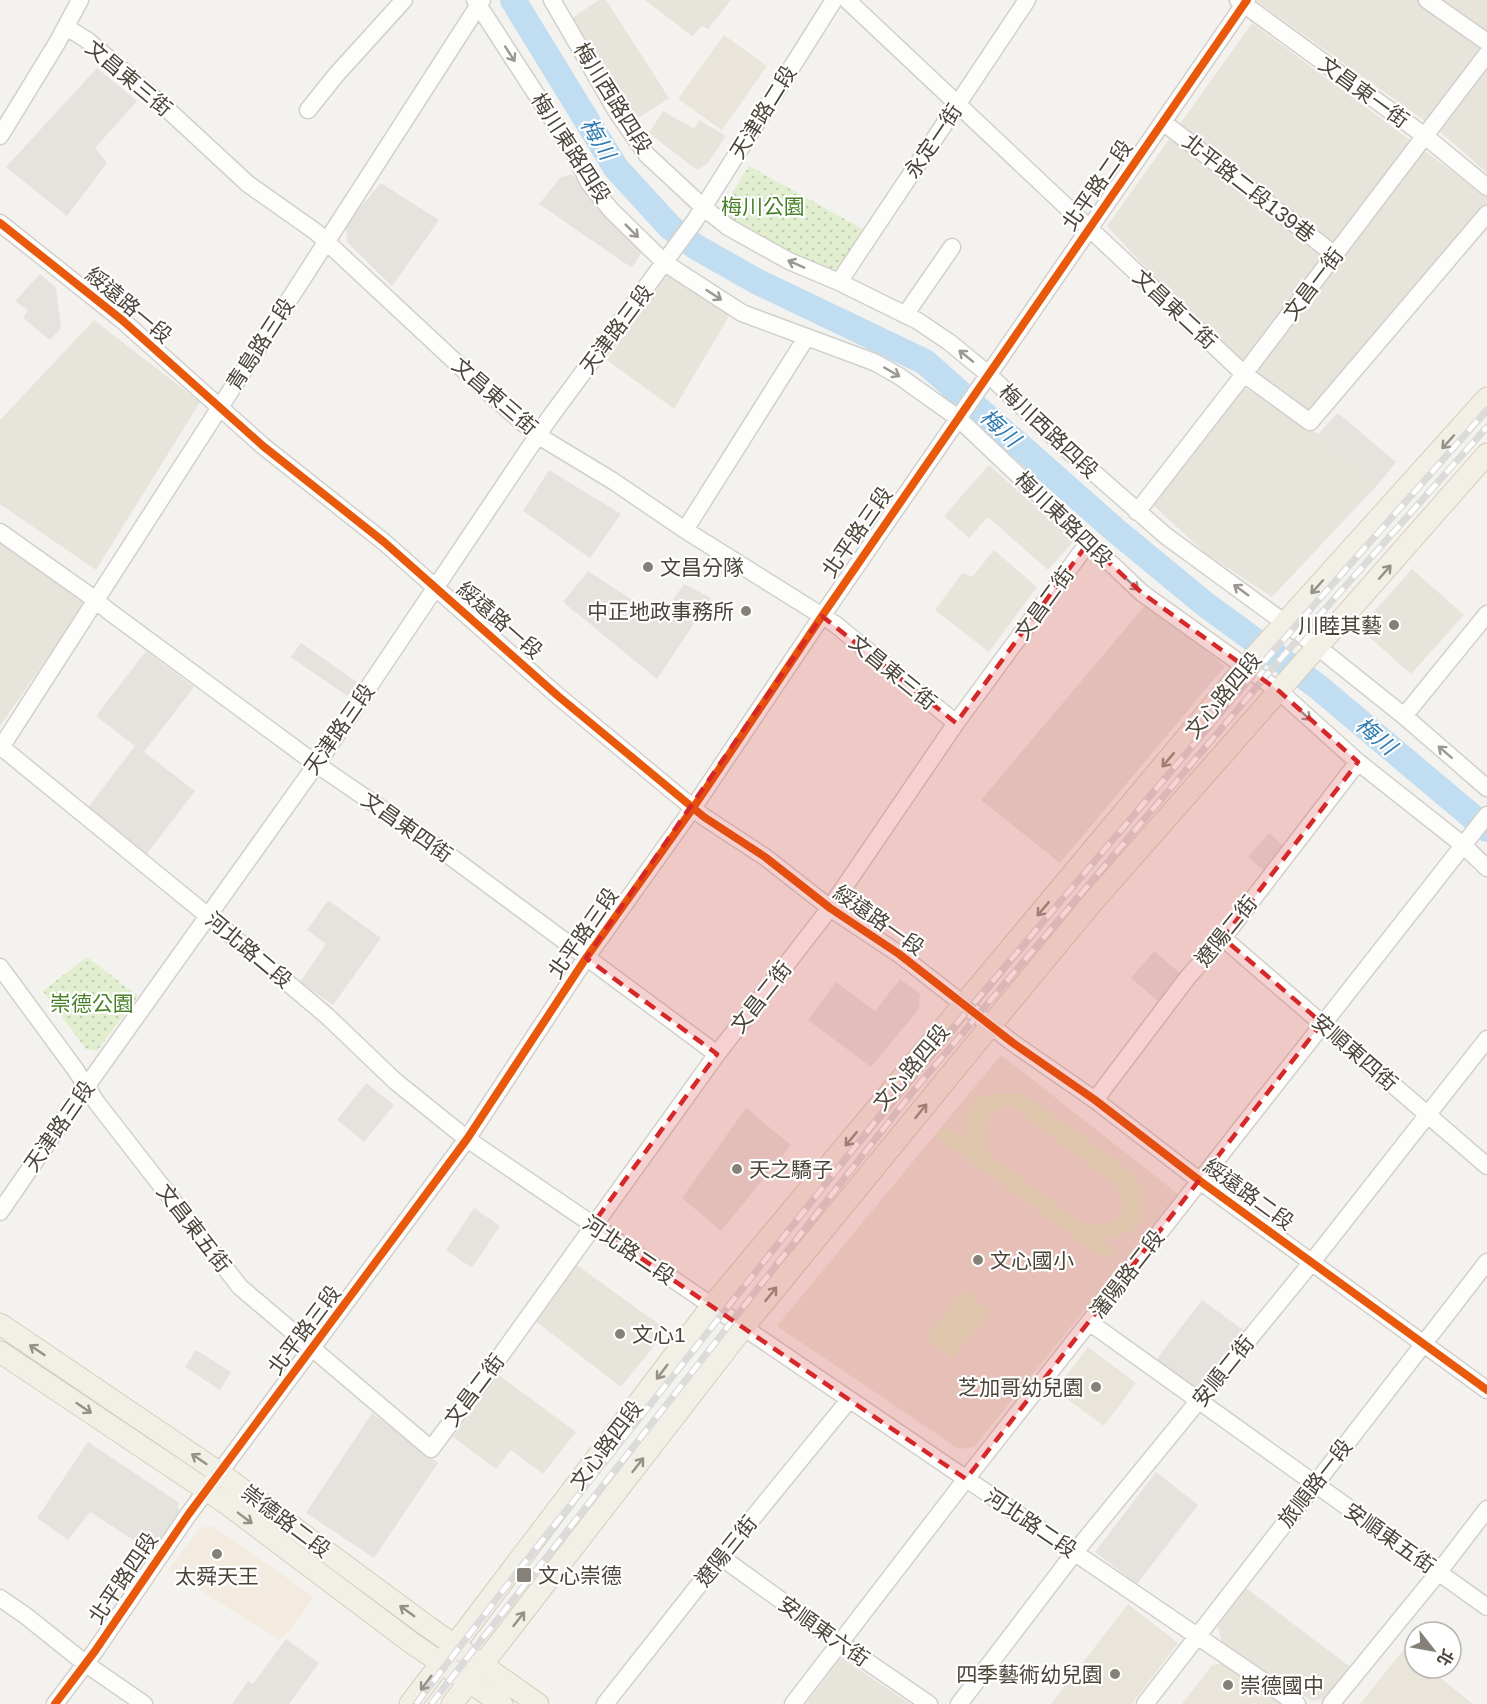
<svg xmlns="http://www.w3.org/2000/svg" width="1487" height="1704" font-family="Arial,'Noto Sans TC',sans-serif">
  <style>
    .residential { fill: #e7e4dc }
    .commercial { fill: #f3ebdf }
    .education { fill: #eae5da }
    .grass { fill: url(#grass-dots) }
    .pitch { fill: #e1eecf; fill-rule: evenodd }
    .parking { fill: #e6e3df }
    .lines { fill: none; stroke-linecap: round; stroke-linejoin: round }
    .river { stroke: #c0ddf1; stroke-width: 26 }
    .minor-casing { stroke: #d2d0cb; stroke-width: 19 }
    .major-casing { stroke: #d6cebb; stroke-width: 23 }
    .minor { stroke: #fdfdfc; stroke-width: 16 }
    .major { stroke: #f2efe6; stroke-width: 21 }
    .rail-casing { stroke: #dbdbda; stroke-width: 7 }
    .rail { stroke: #fff; stroke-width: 4.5; stroke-dasharray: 14; stroke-linecap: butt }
    .cycleway-casing { stroke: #fff; stroke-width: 11 }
    .cycleway { stroke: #e8590c; stroke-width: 8 }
    .oneway { stroke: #9b9791 }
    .oneway2 { stroke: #969187 }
    .marked { fill: #d62828; fill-opacity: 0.2; stroke: #d62828; stroke-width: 4.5; stroke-dasharray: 12 8; stroke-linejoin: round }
    .poi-dot { fill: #868178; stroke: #fff; stroke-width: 2 }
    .labels { text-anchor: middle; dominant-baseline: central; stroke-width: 4.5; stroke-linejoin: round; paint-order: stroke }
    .street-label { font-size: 21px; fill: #4b4439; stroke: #fff }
    .park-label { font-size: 21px; fill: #4a7f2a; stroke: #fff }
    .poi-label { font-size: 21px; fill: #4b4439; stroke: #fff; text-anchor: start }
    .water-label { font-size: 22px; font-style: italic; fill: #2e7ab2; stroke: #fff }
  </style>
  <defs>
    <pattern id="grass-dots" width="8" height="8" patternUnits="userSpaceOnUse" patternTransform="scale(1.5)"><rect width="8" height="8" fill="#e1eecf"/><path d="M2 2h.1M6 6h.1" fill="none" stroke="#c3cdb2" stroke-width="1.8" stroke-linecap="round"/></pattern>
  </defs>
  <rect width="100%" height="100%" fill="#f4f2ee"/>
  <path class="residential" d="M599,0H606L669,98L637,119L572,18Z
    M645,0H731L708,29L702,26L692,36Z
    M1255,0H1487V173L1443,134Z
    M1252,23L1487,197V204L1310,412L1240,369L1107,226Z
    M663,111L694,129L699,120L726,136L707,164L697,170L649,133Z
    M667,273L734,308L674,409L607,360Z
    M94,320L200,402L96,570L0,504V420Z
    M1244,387L1318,434L1381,481L1272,597L1205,553L1152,504Z
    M989,465L1074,541L1048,570L988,517L969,538L944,516Z
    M0,531L91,595L0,726Z
    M994,550L1037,587L989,652L935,610L962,573L972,577Z
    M1412,569L1464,615L1411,674L1359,628Z
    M1147,603L1225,666L1060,863L981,800Z
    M746,1108L791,1145L721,1231L682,1198Z
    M574,1263L667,1330L621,1387L534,1320Z
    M499,1375L576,1432L543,1474L511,1450L496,1469L453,1437Z
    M1246,1588L1349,1666L1326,1698L1312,1701L1222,1643L1218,1626Z
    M841,1657L910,1704H806Z"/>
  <path class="commercial" d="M213,1526L314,1597L290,1630L279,1640L168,1570L200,1528Z"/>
  <path class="education" d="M724,35L767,66L722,130L678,99Z
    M1001,1055L1178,1194L974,1447L959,1449L777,1326Z
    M1088,1347L1136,1383L1104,1426L1055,1390Z
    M1128,1604L1178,1643L1132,1704H1051Z
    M1404,1649L1415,1658V1668H1428L1473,1704H1360Z
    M1227,1662L1287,1704H1182L1212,1665Z"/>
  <path class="grass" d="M749,166L868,232L838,276L748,231L720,212Z
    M87,957L138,996L97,1051L86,1049L43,991Z"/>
  <path class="pitch" d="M993,1094H1023L1136,1175L1142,1199V1214L1137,1226L1127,1233L1100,1240L1115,1250L1106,1260L936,1137L945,1125L967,1140V1111L980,1097ZM1010,1106L1018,1110L1116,1185L1122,1200L1123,1212L1115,1221L1103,1224H1082L987,1153C982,1140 985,1127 990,1114L1001,1108Z
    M964,1291L990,1312L952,1358L926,1337Z"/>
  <path class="parking" d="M97,68L137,101L95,148L107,163L67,216L6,167Z
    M572,174L586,193L643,250L632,268L539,204L561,177Z
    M381,183L439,220L392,286L347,242L346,224Z
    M40,274L56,288L61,328L50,340L23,318L28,310L15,301Z
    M1338,413L1396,462L1381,481L1318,434Z
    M549,470L621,514L590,558L523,511Z
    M588,571L660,618L684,584L711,598L657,679L563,602Z
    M301,643L357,682L347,696L291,657Z
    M146,651L194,687L144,752L195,791L146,855L86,810L135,746L96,716Z
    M1269,833L1285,847L1264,871L1248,857Z
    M328,900L381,938L333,1005L300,982L326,944L307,930Z
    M1154,951L1182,975L1159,1002L1131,978Z
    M900,979L920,994L919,1009L871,1067L808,1020L836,982L875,1011Z
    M366,1083L394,1105L364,1142L337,1120Z
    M474,1208L500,1226L472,1268L446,1250Z
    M1202,1300L1246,1332L1204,1386L1193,1387L1156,1360Z
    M196,1350L231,1372L220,1390L185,1367Z
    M372,1413L438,1463L374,1558L306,1513Z
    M88,1442L178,1502L180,1516L160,1544L150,1538L143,1546L90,1512L68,1540L37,1518Z
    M1156,1472L1198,1505L1137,1584L1095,1552Z
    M286,1639L319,1663L289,1704H232L248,1681L253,1684Z"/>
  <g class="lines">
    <path class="river" d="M513,0L616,168L670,227L696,247L756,281L925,362L1115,530L1206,605L1317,686L1487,829"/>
    <defs>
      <path id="minor" d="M475,0L573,151L589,183L611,210L665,263L742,313L874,362L899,376L958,418L1142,593L1279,691L1358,762L1463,845L1487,868
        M552,0L617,112L647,155L703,207L728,227L789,261L839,282L918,321L949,342L988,374L1061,444L1166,536L1319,648L1404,716L1487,788
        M847,0L1244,374L1310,422L1487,214
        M1238,0L1425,136L1487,187
        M1427,0L1487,42
        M66,27L87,40L167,109L248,184L316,232L479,384L537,435L613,481L685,530L835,624L956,723
        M308,110L336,75L404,0
        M1163,122L1335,255
        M0,136L57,43L80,0
        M0,223L122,320L263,446L384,542L558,696L704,817L765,857L830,908L899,954L1013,1043L1095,1100L1200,1181L1487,1390
        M839,282L1027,0
        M905,315L952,247
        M1137,512L1244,374L1487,54
        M685,530L806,338
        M0,532L86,593L110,612L316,764L439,848L717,1054
        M1404,716L1487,614
        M0,746L224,929L327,1016L395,1081L467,1139L1297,1704
        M0,749L482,0
        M1223,938L1487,1166
        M0,967L75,1069L97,1103L240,1287L431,1449L496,1362L717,1054L830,908L956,723L1088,543
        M1095,1100L1188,977L1223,938L1358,762
        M0,1212L86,1087L325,752L548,420L694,222L834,0
        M1089,1322L1487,1607
        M721,1557L840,1643L929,1704
        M0,1598L26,1616L86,1664L144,1704
        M55,1704L95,1651L188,1515L467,1139L586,958L693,808L822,616L1247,0
        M605,1704L721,1557L849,1400
        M793,1704L966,1479L1487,815
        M959,1704L1075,1552L1312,1262L1487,1039
        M1145,1704L1487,1262
        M1331,1704L1438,1573L1487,1509"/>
      <path id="major" d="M0,1324L220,1473L427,1626L538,1704
        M0,1352L227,1504L413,1644L502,1704
        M410,1704L711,1307L1246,666L1487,398
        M452,1704L743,1328L991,1025L1092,903L1487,454"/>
    </defs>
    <use href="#minor" class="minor-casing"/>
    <use href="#major" class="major-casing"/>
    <use href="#minor" class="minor"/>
    <use href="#major" class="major"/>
    <defs>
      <path id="rail" d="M416,1704L518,1571L901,1089L1269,656L1487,410
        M431,1704L910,1095L1277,663L1487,427"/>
    </defs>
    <use href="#rail" class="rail-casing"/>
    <use href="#rail" class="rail"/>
    <defs>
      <path id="cycleway" d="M0,223L122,320L263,446L384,542L558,696L704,817L765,857L830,908L899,954L1013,1043L1095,1100L1200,1181L1487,1390
        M55,1704L95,1651L188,1515L467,1139L586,958L693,808L822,616L1247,0"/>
    </defs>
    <use href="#cycleway" class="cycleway-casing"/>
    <use href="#cycleway" class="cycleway"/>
  </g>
  <defs><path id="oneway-shaft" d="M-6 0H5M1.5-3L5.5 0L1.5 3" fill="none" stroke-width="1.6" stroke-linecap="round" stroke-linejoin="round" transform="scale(1.5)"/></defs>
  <g class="oneway">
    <use href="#oneway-shaft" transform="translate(510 54) rotate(57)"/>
    <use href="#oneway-shaft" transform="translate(632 231) rotate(45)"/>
    <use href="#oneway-shaft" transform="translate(796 264) rotate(-156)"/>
    <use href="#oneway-shaft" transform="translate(714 295) rotate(33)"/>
    <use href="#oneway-shaft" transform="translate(966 356) rotate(-141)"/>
    <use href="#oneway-shaft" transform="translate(892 372) rotate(30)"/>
    <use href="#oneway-shaft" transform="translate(1132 584) rotate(43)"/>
    <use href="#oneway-shaft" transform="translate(1241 590) rotate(-144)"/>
    <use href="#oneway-shaft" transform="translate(1304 714) rotate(42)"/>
    <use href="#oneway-shaft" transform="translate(1445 752) rotate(-139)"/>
  </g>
  <g class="oneway2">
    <use href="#oneway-shaft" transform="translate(1448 442) rotate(132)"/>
    <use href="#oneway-shaft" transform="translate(1385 572) rotate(-49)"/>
    <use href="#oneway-shaft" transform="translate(1317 587) rotate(132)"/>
    <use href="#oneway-shaft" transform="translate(1168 760) rotate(130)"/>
    <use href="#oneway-shaft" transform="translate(1043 909) rotate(130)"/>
    <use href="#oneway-shaft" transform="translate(921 1111) rotate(-51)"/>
    <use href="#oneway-shaft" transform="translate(851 1139) rotate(130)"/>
    <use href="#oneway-shaft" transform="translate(771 1294) rotate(-51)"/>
    <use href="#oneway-shaft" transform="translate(37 1350) rotate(-146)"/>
    <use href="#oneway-shaft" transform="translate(662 1372) rotate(127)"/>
    <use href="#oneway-shaft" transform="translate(84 1408) rotate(34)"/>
    <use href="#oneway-shaft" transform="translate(199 1459) rotate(-146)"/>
    <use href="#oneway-shaft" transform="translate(638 1465) rotate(-52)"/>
    <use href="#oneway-shaft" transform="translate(245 1518) rotate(37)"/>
    <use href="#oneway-shaft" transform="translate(407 1611) rotate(-144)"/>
    <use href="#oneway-shaft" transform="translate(519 1619) rotate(-52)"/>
    <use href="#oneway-shaft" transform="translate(426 1683) rotate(127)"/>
  </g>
  <path class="marked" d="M1088,543L1142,593L1279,691L1358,762L1223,938L1322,1023L966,1479L592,1225L717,1054L586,958L822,616L956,723Z"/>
  <g class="poi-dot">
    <circle cx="648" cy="567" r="6"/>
    <circle cx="746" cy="611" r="6"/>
    <circle cx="1394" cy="625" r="6"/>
    <circle cx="737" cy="1169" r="6"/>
    <circle cx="978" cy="1260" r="6"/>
    <circle cx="620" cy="1334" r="6"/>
    <circle cx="1096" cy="1387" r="6"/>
    <circle cx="217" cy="1554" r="6"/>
    <rect x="516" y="1567" width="16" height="16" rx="3"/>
    <circle cx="1115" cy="1674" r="6"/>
    <circle cx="1228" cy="1685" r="6"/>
  </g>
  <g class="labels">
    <g class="street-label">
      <text transform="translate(129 78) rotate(40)">文昌東三街</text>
      <text transform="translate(1364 92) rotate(36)">文昌東一街</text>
      <text transform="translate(613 98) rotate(58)">梅川西路四段</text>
      <text transform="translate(763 112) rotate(-58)">天津路二段</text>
      <text transform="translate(933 141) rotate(-56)">永定一街</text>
      <text transform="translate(571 148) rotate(57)">梅川東路四段</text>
      <text transform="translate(1097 185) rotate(-55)">北平路二段</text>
      <text transform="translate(1249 188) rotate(38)">北平路二段139巷</text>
      <text transform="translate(1313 284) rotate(-53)">文昌一街</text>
      <text transform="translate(129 305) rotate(40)">綏遠路一段</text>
      <text transform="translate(1175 309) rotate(43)">文昌東二街</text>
      <text transform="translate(616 329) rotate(-53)">天津路三段</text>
      <text transform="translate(260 344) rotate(-57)">青島路三段</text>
      <text transform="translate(495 396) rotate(41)">文昌東三街</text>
      <text transform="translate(1049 431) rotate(43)">梅川西路四段</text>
      <text transform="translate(1064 519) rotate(44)">梅川東路四段</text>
      <text transform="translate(857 532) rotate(-55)">北平路三段</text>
      <text transform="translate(1044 603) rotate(-54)">文昌二街</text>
      <text transform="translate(500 620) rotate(41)">綏遠路一段</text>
      <text transform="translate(893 672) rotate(39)">文昌東三街</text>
      <text transform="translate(1223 695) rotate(-50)">文心路四段</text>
      <text transform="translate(339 729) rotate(-55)">天津路三段</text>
      <text transform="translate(407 827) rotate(35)">文昌東四街</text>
      <text transform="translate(879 920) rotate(35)">綏遠路一段</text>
      <text transform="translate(1226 931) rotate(-51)">遼陽二街</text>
      <text transform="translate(583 933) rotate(-55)">北平路三段</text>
      <text transform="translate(249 950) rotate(40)">河北路二段</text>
      <text transform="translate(761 997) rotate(-52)">文昌二街</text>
      <text transform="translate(1355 1052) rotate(41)">安順東四街</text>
      <text transform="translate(911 1067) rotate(-50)">文心路四段</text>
      <text transform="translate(59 1126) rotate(-55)">天津路三段</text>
      <text transform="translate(1249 1194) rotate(36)">綏遠路二段</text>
      <text transform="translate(194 1228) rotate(52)">文昌東五街</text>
      <text transform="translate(629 1250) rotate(34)">河北路二段</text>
      <text transform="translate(1127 1274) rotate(-52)">瀋陽路二段</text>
      <text transform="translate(304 1330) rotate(-53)">北平路三段</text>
      <text transform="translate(1223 1371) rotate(-51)">安順二街</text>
      <text transform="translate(474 1390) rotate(-53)">文昌二街</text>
      <text transform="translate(606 1445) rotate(-53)">文心路四段</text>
      <text transform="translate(1315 1483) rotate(-52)">旅順路一段</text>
      <text transform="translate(286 1521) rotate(37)">崇德路二段</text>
      <text transform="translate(1031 1523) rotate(34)">河北路二段</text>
      <text transform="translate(1390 1538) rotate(35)">安順東五街</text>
      <text transform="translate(726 1551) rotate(-51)">遼陽三街</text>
      <text transform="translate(123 1578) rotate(-56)">北平路四段</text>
      <text transform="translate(824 1631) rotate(35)">安順東六街</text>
    </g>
    <g class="park-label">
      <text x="763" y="206">梅川公園</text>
      <text x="92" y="1003">崇德公園</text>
    </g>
    <g class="poi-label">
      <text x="660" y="567">文昌分隊</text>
      <text x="734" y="611" text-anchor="end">中正地政事務所</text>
      <text x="1382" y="625" text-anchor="end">川睦其藝</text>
      <text x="749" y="1169">天之驕子</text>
      <text x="990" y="1260">文心國小</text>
      <text x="632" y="1334">文心1</text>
      <text x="1084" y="1387" text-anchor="end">芝加哥幼兒園</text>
      <text x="538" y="1575">文心崇德</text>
      <text x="217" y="1576" text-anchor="middle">太舜天王</text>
      <text x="1103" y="1674" text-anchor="end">四季藝術幼兒園</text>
      <text x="1240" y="1685">崇德國中</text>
    </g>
    <g class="water-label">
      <text transform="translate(598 139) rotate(59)">梅川</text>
      <text transform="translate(1000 428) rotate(42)">梅川</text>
      <text transform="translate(1376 736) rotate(40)">梅川</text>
    </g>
  </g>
  <g transform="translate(1433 1650) rotate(121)"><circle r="28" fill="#ffffff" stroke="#b7b4b0" stroke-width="1.5"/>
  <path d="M0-4.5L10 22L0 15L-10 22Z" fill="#868178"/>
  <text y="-9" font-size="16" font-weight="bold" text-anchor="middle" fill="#4b4439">北</text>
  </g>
</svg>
